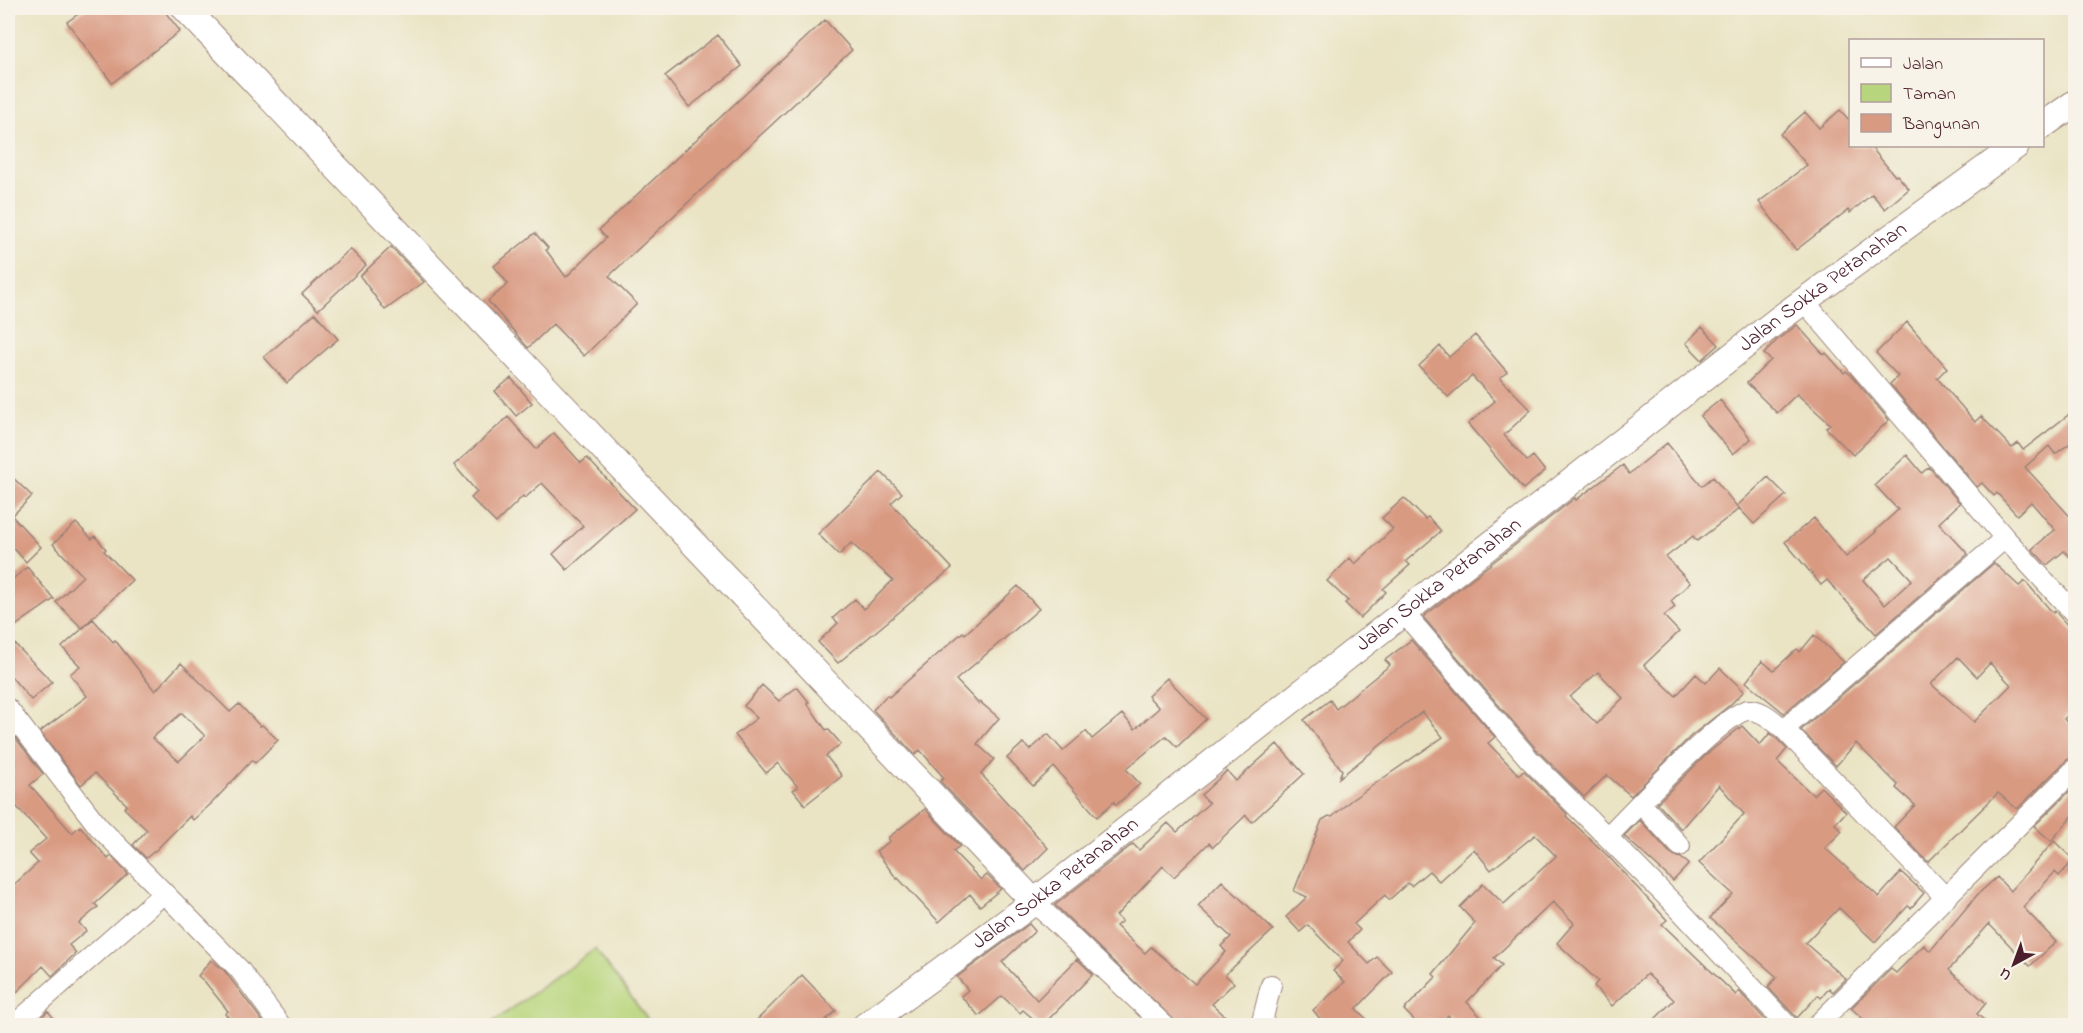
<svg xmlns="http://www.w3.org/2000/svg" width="2083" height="1033" font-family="'Indie Flower',sans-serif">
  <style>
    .green { fill: #b7d57c; stroke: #807a54; stroke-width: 1.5 }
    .building { fill: #d99a82; fill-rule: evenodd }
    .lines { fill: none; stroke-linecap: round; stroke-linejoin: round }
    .minor-casing { stroke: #9a8278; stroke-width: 22 }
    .tertiary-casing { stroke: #9a8278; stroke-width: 28 }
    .minor { stroke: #fff; stroke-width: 20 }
    .tertiary { stroke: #fff; stroke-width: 26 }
    .labels { text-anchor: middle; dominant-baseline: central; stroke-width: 6; stroke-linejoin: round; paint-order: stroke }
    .street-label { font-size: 21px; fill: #4a1f2b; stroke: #f7f3e8 }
  </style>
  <rect width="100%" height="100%" fill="#f7f3e8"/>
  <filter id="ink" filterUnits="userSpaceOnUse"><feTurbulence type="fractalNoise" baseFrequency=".0167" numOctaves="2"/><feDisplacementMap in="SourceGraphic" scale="12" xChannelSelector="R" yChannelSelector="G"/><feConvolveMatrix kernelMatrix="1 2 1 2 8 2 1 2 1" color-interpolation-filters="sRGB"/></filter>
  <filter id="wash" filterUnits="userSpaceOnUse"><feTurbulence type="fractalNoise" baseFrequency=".008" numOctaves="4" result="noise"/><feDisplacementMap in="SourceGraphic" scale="24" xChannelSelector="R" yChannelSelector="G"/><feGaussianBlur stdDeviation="1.35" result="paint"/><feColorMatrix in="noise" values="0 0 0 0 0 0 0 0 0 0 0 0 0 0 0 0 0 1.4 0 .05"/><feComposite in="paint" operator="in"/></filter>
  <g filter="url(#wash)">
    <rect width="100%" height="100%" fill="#eae4c5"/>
    <path class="green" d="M595,949L652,1025H489Z"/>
    <g id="blocks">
      <path class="building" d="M87,8H162L180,31L112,83L67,22Z
        M825,20L852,50L609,276L637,304L584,356L553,324L528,348L488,301L508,284L494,266L535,233L548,248L546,250L566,277L606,238L599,230Z
        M718,35L742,66L689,107L665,76Z
        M1840,110L1851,122V146H1870L1895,176L1897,175L1909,189L1885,209L1872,194L1850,213L1848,210L1796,250L1759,202L1807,165L1780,134L1805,112L1819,128Z
        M391,247L424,282L385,310L360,276Z
        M350,249L366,265L318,310L302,294Z
        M315,313L338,339L287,383L264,357Z
        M1907,322L1947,368L1937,378L1975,422L1981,416L2012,448L2018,443L2023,450L2076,409V439L2055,454L2049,446L2025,467L2076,523V563L2064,551L2047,565L2032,549L2055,530L2031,502L2017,515L1997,493L1994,496L1982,483L1977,487L1890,384L1898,376L1876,353Z
        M1797,325L1824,355L1826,353L1844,373L1846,371L1851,375L1889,420L1853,455L1826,428L1830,424L1797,394L1777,413L1747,383L1771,360L1764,354L1777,340Z
        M1702,327L1719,345L1702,360L1686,343Z
        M1475,335L1507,372L1500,378L1531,410L1504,435L1527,461L1533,456L1545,471L1523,489L1468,424L1495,401L1472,376L1448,397L1419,366L1440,346L1449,357Z
        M511,378L532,403L516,416L495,391Z
        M1720,400L1751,439L1733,454L1700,416Z
        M508,417L536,449L554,433L581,463L587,458L635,509L567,570L553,554L583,526L542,483L525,498L523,496L496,523L471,498L477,492L454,465Z
        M1667,443L1702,486L1713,477L1739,509L1697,541L1693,536L1666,557L1690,583L1671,601L1675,607L1664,616L1679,632L1644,665L1676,696L1696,674L1706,683L1720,668L1744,691L1730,705L1691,736L1631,796L1607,775L1584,797L1538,751L1423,617L1575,498L1576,500L1623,465L1629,474ZM1598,672L1623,698L1597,724L1570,697Z
        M1907,455L1922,473L1929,467L1960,503L1939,523L1968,554L1876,634L1827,580L1821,585L1785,542L1814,518L1846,557L1876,532L1875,531L1898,510L1875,485ZM1891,557L1912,580L1885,605L1863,580Z
        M881,472L902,493L891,503L952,568L838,663L818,642L838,623L833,618L855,599L864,609L893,580L851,543L839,555L818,534Z
        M8,473L32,496L12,516L41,547L26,562L8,542Z
        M1768,477L1786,495L1754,524L1737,506Z
        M1404,498L1425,519L1428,517L1441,531L1406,561L1410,565L1383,589L1386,592L1360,618L1345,603L1348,601L1327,581L1350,558L1355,564L1393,529L1382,518Z
        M76,523L92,539L95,536L106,549L104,551L132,580L82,628L56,602L83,576L53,544Z
        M1994,563L2019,586L2025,581L2053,613L2055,611L2076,635V707L2064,719L2076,731V756L2068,759L2017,809L1998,793L1928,862L1894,827L1915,805L1896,788L1898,785L1856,743L1836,766L1801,730ZM1958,657L1977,677L1990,663L2011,685L1974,722L1931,684Z
        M27,567L54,599L8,631V583Z
        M1018,586L1039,609L956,680L979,704L980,702L999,718L977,744L994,759L981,774L1048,848L1025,871L940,781L944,778L920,750L915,755L873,710L887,695L889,697L963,632L965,634Z
        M93,619L113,642L115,640L155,691L181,663L230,712L239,704L260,726L262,725L278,740L255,763L252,760L212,803L193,820L190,816L157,849L146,858L133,845L147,830L124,808L127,805L95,773L81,785L40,732L87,696L70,674L80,666L62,647ZM182,713L205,736L179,761L152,738Z
        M1814,635L1844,662L1784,713L1746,682L1762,661L1774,670L1797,649L1800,652Z
        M8,637L52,682L31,700L8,673Z
        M1411,640L1495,737L1488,743L1519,775L1524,771L1567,814L1566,816L1608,856L1667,920L1662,924L1736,995L1739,991L1771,1026H1648L1674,1000L1647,974L1612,1006L1594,986L1598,981L1557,943L1574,923L1553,902L1494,958L1502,965L1467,1002L1489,1026H1458L1448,1015L1438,1026H1420L1404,1010L1436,977L1433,974L1475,923L1460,907L1483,884L1504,904L1556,856L1535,835L1491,870L1474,849L1439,881L1429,871L1411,886L1408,883L1389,900L1385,895L1354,924L1360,930L1348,942L1369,964L1377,957L1392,972L1356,1009L1374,1026H1326L1313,1010L1345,982L1333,971L1343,961L1308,925L1300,932L1286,917L1307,897L1294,891L1322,820L1329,816L1332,817L1350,801L1443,737L1422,712L1339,778L1342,770L1304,720L1330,700L1336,709L1390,665L1385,660Z
        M1167,678L1206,719L1177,747L1166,736L1126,769L1140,784L1116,805L1114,802L1097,817L1054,767L1033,786L1007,758L1023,743L1030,750L1048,734L1063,751L1086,731L1092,739L1122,714L1135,729L1159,708L1148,696Z
        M762,685L779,701L797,687L809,702L807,703L826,730L828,729L841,744L826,756L842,776L805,805L793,790L798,787L778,763L766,773L735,735L757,718L744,706Z
        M1742,726L1760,745L1770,733L1776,738L1787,749L1777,761L1813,795L1821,787L1846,812L1835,824L1842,831L1825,848L1879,897L1901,872L1924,893L1911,908L1908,906L1875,942L1839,908L1805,943L1846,979L1833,992L1829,988L1821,998L1818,995L1797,1018L1768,987L1777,977L1710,918L1733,894L1699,863L1744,814L1719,785L1681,829L1657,803L1707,754Z
        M8,728L43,774L30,785L72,833L80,826L108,859L111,856L128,874L95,904L98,907L79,923L86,931L69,945L76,953L52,976L43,966L8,1001V890L38,863L29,853L46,839L8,797Z
        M1277,744L1304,774L1252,822L1246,815L1213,847L1209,843L1174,877L1163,866L1116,916L1122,921L1116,926L1145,953L1151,947L1195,984L1226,952L1221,946L1231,937L1198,906L1222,881L1273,930L1225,975L1234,983L1212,1004L1236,1026H1180L1055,905L1133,844L1139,850L1168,823L1177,832L1209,803L1201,795L1227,771L1236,781Z
        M2076,785V812L2051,841L2034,826Z
        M925,809L960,846L953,851L981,880L987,875L1001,889L980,906L970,894L939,922L898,878L897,879L876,851L890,841L888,838Z
        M1640,820L1671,854L1681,858L1689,864L1673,881L1624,836Z
        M2054,841L2074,860L2059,876L2055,872L2023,907L2056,942L2030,966L1989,924L1949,970L1986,1003L1977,1014L1991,1026H1871L1851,1008L1891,969L1896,973L1924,945L1930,951L1978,894L1997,877L2010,891Z
        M1029,924L1035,931L1002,962L1037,1000L1077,959L1093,974L1042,1026L1023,1010L1020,1013L1002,996L979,1016L961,996L968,990L957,977Z
        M211,960L224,970L266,1026H237L225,1014L228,1011L205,982L198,976Z
        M802,975L836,1011L819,1026H751Z
        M48,1011L60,1026H32Z"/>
    </g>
  </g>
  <g filter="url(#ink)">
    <use href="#blocks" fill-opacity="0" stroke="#9a8278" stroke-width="1.5"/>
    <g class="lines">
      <defs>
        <path id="minor" d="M1804,301L2005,538L2076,615
          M1404,613L1529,759L1677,907L1788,1026
          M8,709L98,826L239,969L281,1026
          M1784,729L2005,538
          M1641,804L1680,846
          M1607,837C1629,815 1725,712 1748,710C1762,709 1774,722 1784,729L1946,898
          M1034,902L1165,1026
          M13,1026L164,893
          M1261,1026L1271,985
          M1816,1026L2076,768"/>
        <g id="tertiary">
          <path d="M185,8L1034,902"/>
          <path d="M2042,126L2076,102"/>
          <path id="s1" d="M865,1026L1034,902L1779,319L2016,146"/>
        </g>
      </defs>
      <use href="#minor" class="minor-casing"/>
      <use href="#tertiary" class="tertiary-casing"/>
      <use href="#minor" class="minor"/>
      <use href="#tertiary" class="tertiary"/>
    </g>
  </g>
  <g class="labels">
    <g class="street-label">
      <text stroke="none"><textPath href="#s1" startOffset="1210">Jalan Sokka Petanahan</textPath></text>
      <text stroke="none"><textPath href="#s1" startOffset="724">Jalan Sokka Petanahan</textPath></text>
      <text stroke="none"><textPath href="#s1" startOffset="238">Jalan Sokka Petanahan</textPath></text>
    </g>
  </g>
  <rect width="2083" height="1033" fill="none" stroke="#f7f3e8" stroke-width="30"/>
  <rect x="1849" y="39" width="195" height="108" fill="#f7f3e8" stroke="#b29e9c" stroke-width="1.5"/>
  <rect x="1861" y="58" width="30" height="9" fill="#ffffff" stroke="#b29e9c" stroke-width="1.5"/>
  <text x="1903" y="69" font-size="18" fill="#4a1f2b">Jalan</text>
  <rect x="1861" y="84" width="30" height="18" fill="#b7d57c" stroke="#b29e9c" stroke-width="1.5"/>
  <text x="1903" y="99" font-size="18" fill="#4a1f2b">Taman</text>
  <rect x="1861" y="114" width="30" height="18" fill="#d99a82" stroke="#b29e9c" stroke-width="1.5"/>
  <text x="1903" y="129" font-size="18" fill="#4a1f2b">Bangunan</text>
  <g transform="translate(2014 964) rotate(221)" stroke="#f7f3e8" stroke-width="4.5" paint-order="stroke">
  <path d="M0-4.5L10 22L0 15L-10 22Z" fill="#4a1f2b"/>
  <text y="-9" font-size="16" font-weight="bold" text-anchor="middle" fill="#4a1f2b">U</text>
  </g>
</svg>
